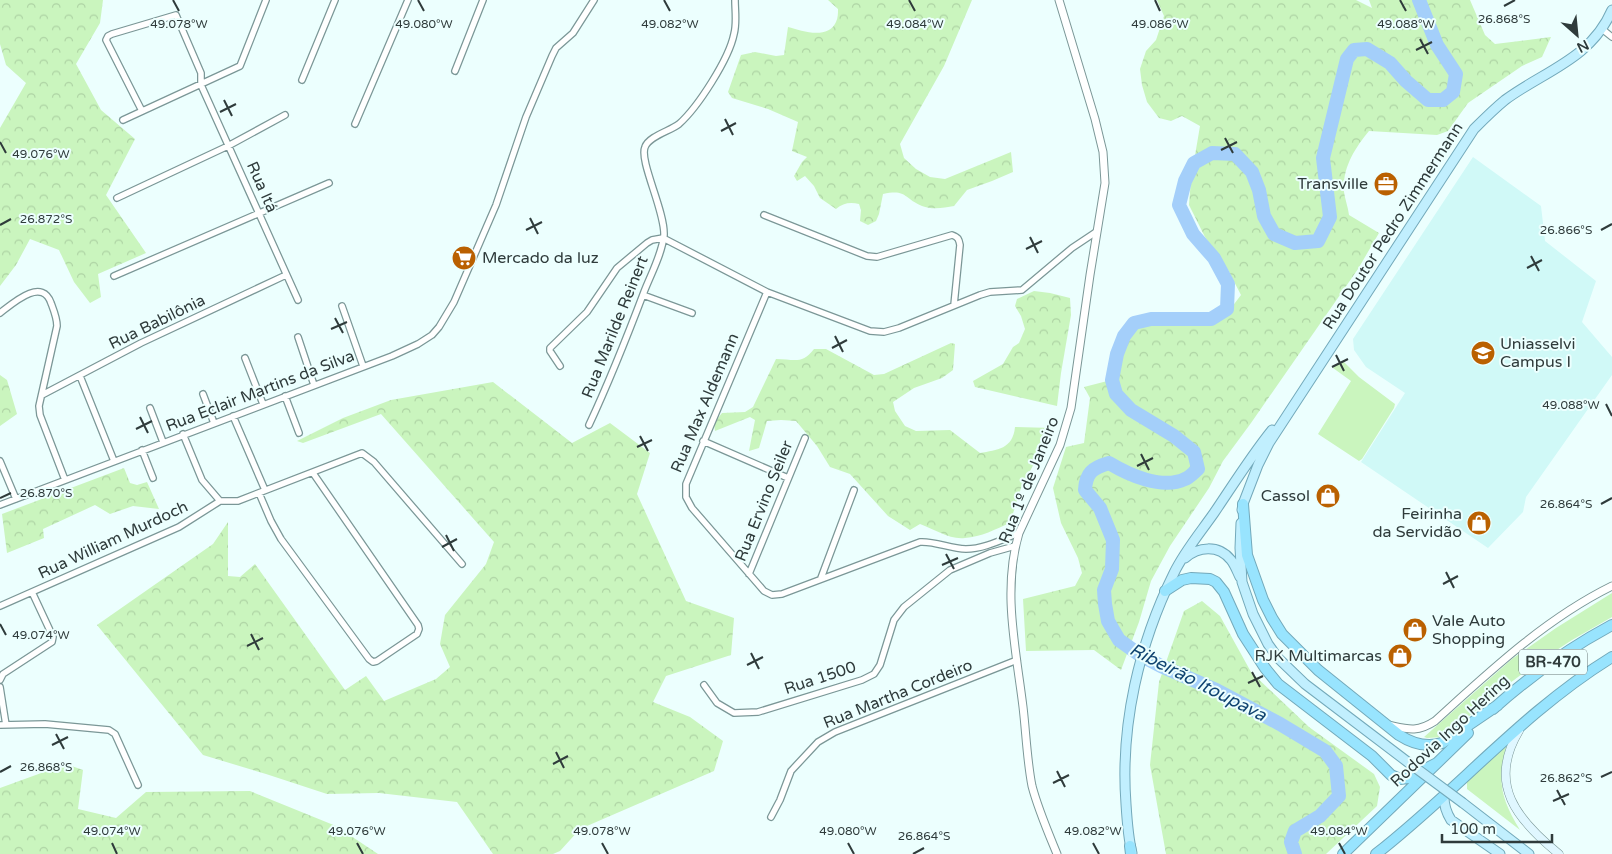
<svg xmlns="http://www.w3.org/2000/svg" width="1612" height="854" font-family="'Varela Round',sans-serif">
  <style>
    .built { fill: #d0f9f7 }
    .grass { fill: #caf5be }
    .forest { fill: url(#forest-crowns) }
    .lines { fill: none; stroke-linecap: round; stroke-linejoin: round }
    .river { stroke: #a4cffa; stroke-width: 14 }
    .minor-casing { stroke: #7b9797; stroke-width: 8 }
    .tertiary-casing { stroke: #7b9797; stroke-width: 9 }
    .secondary-casing { stroke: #7b9797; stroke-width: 9 }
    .primary-casing { stroke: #73a9ba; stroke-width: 11 }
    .motorway-casing { stroke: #73a9ba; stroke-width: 12 }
    .minor { stroke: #fff; stroke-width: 5.5 }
    .tertiary { stroke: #fff; stroke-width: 7 }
    .secondary { stroke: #e0f7ff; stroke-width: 8 }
    .primary { stroke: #c1effe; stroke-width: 9 }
    .motorway { stroke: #98e4fe; stroke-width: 10 }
    .primary-bridge-casing { stroke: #73a9ba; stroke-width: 11; stroke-linecap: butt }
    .primary-bridge { stroke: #c1effe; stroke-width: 9 }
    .ticks { fill: none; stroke: #2f3b3b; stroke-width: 2 }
    .labels { text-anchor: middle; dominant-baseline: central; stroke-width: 4; stroke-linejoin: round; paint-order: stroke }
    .shield { fill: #ecfffe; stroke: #687676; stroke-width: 1 }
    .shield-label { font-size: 15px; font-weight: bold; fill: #2f3b3b }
    .poi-label { font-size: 16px; fill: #2f3b3b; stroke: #ecfffe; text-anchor: end }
    .street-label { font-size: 16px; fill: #2f3b3b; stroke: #ecfffe }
    .water-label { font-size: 18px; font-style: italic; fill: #114572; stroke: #ecfffe }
    .ticks-label { font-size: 12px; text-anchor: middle; fill: #2f3b3b; stroke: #ecfffe; stroke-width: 4; stroke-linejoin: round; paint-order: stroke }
  </style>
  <defs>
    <pattern id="forest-crowns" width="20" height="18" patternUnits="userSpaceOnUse" patternTransform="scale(1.25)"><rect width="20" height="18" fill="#caf5be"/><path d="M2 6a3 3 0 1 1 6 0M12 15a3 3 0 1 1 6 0" fill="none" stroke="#aed3a4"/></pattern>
  </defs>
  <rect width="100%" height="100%" fill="#ecfffe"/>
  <path class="built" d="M1473,157L1541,206L1545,241L1596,281L1582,322L1612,357V375L1526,497L1523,512L1488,548L1361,462L1405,393L1366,367L1354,350L1353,339Z"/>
  <path class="grass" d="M1344,362L1359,377L1395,404L1394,408L1362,459L1359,461L1318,434L1351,381L1333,368L1336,365Z
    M1612,593V617L1572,640L1534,665L1502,689L1444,737L1427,738L1424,737L1512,659L1556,628Z
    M1507,743C1497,781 1500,797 1520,830L1467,789V782Z"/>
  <path class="forest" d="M0,0H103L100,23L76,64L101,110L135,139L106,195L146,253L98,274L101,297L90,303L74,282L59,250L30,239L16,265L0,286V128L26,83L6,65L0,44Z
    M828,0H972L944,66L900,144L904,158L916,169L930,177L945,179L1011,152L1013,172L992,181L967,190L954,206C944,208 932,210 922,206C903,198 907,189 883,194L879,214L876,221L868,225L860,221L861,210L859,204C850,202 843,203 836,209L820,198L814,186L805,176L797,181L794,176L802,162L807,157L792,151L798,122L768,109L732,98L728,92L741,55L755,52L776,56L784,55L788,27C802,31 828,40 836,22C838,18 838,13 838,9Z
    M1157,0H1356L1372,8L1369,0H1470L1485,35L1495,44L1551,37L1542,57L1522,66L1468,103L1448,131L1437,135L1369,131C1355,148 1342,168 1344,192C1345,199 1348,207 1349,215L1379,233L1358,269L1251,423L1223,461L1209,488L1170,546L1151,581L1139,622L1121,670L1094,650L1026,651L1023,599L1075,586L1082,573L1078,558L1061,523L1053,488L1066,447L1084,443L1090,398L1084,387L1119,378C1113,352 1128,324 1156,322C1168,321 1179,325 1191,325C1201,325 1212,322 1222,320L1241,295L1228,270L1205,237L1189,205L1191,179L1200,126L1182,116L1171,121L1159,118L1147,102L1142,85L1140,69L1146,51L1156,40L1164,16Z
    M1034,291L1050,293L1070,298L1071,315L1061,373L1057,406L975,387L973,381L1003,364L1013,347L1019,343L1025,329L1021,316L1015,306L1017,299Z
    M951,343L955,344L953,370L942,378L914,388L893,402L895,411L905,426L916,431L950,430L980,453C997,450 1013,449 1015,427L1053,428L1021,488L1010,523C996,529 981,537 965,538C950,540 934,529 920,524L910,530L888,516L850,474L830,467L817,446L796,421L781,420L767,421L759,448L749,451L755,420L750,417L715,431L714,423L722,413L745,412L753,407L776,359C794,359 802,365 814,349H826L874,375L884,374Z
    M0,375L7,380L17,414L0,426Z
    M493,382L572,443L610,423L650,453L637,494L686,601L734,618L731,655L666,676L653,702L690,717L723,741L714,771L580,829L560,851L553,854H493L457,802L379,793L327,794L266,774L203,755L97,625L213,544L228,522V576L240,577L255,564L345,690L366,676L384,701L436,679L450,667L440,644L445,615L486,564L494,542L381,414L303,443L297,441L343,418L391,400Z
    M124,468L130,483L137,485L147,482L159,509L133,506L110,514L95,505L43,529L44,538L7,553L2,514Z
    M1202,601L1220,616L1251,672L1309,727L1374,774L1380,787L1377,806L1326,854H1166L1150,765L1159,682L1184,611Z
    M66,764L83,770L78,809L116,818L146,792L250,791L336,826L378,854H0V788Z"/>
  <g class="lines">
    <path class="river" d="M1295,854L1291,842L1295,831L1320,816L1339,796L1336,766L1325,751L1280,724L1216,690L1161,666L1140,655L1119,640L1108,621L1105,604L1104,590L1112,569L1113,540L1100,508L1085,490C1086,473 1092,468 1109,463C1129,475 1162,490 1185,479C1190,477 1194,472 1198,469L1194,452L1174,436L1131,410L1116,394L1112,380L1117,354L1124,336L1134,323L1151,319H1211L1227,309L1228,284L1214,258L1193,234L1179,205L1185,181L1194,163L1212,153L1235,154L1252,172L1259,190L1264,216L1274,234L1295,243L1318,241L1330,217L1323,158L1347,59L1354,50L1367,49L1390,63L1406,81L1428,100H1443L1453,92L1456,74L1437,45L1419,0"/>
    <defs>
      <path id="minor" d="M1602,29L1612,37
        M455,71L483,0
        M302,80L335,0
        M142,111L106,40L108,36L112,34L176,15L201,73V85L298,300
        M123,120L240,66L266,0
        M355,124L408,0
        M117,198L228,146L285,115
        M764,215L867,256L877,257L952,235C958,237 959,239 960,245L954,305
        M663,238L767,292L870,331L884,332L899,328L980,295L990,292L1022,290L1072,248L1096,232
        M114,276L329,183
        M767,292L686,484V497L692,508L764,591L772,595L782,594L920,542C936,541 950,549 966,549C984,549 1003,539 1019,533
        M643,295L692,313
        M342,306L363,366
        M0,313C13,303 42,277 51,303C54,311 57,318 57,326L39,406L40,415L65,480
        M298,337L314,385
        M245,358L263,404
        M560,366L550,351V348L587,312L617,268L647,243L652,240L663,238
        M80,376L114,461
        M203,394L214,423
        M42,395L141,343L286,275
        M285,396L299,433
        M150,408L163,442
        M233,416L265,490
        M589,425C609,382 627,337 644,292C651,274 662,254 664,235C665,211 639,161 645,147C649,136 670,131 679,124C698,107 729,59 734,34C737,23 735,11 735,0
        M183,434L202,480L220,501
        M703,441L788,478
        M142,450L153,478
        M0,461L16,499
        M259,493L271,521L281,539L369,659L373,662L377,661L417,634L419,629L418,625L313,473
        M220,501H238L362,453L374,462L462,564
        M0,505L392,356L418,344L432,335L439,327L454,302L496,205L526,117L552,56L556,48L573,33L594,0
        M749,574L805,438
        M821,578L854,490
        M0,606L179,527L220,501
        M0,680L3,674L52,642L53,637L32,592
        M704,685L717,703L734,713L758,712L862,680L874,674L880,665L894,620L904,607L950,570L990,553L1015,546
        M0,687L6,725
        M0,725L45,724L109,730L115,734L138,785
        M771,817L780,800L791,771L818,742L835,732L1017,660"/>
      <path id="tertiary" d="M1388,725C1407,729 1417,733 1435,721C1489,672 1545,619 1612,586
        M1057,854C1048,832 1038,809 1032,786C1027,761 1026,732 1023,707C1016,649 1002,590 1019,533L1060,445L1071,408L1090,275L1105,183L1103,152L1095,119L1059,0"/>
      <path id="secondary" d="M1519,731C1487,784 1517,820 1559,854"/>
      <path id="primary" d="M1242,510L1243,504L1258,465L1269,443L1474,129C1484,119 1494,109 1505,100C1544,71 1591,59 1612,10
        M1241,523L1240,548L1242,582L1253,614L1268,644L1278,658L1305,684L1409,763
        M1185,558C1198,547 1218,544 1231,560C1235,565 1237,571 1240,577
        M1444,797C1444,806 1446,812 1451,820L1500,854
        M1463,803L1529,854
        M1132,853C1128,837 1127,820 1126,804C1120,725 1139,644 1174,573C1184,552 1200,533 1214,513C1233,485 1251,456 1272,430"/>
      <path id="motorway" d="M1243,504L1247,555L1263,600L1272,618L1282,634L1318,670L1399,735C1413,744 1427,748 1442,743L1498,705
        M1165,591L1182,580L1191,578L1210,579L1216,582L1224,592L1243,634L1265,668L1278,684L1372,756L1391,775L1400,779L1408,778L1437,763
        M1493,709C1529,677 1569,648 1612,625
        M1130,846L1131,854
        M1343,854L1468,733
        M1376,854C1457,791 1524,711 1612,657"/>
    </defs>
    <use href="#minor" class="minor-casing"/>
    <use href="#tertiary" class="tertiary-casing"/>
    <use href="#secondary" class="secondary-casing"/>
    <use href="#primary" class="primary-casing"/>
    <use href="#motorway" class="motorway-casing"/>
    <use href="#minor" class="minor"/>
    <use href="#tertiary" class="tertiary"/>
    <use href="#secondary" class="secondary"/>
    <use href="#primary" class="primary"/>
    <use href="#motorway" class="motorway"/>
    <defs>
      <path id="primary-bridge" d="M1409,763L1463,803"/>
    </defs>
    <use href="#primary-bridge" class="primary-bridge-casing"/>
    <use href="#primary-bridge" class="primary-bridge"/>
  </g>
  <path class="ticks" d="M173,0L179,11M418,0L424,11M664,0L670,11M909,0L915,11M1155,0L1160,11M1400,0L1406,11M1504,6L1515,0M1420,39L1428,54M1416,50L1432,42M224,100L232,116M220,112L236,104M725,119L733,135M721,131L736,123M1225,138L1233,153M0,142L6,153M1221,150L1237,142M530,218L538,234M0,225L11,219M526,230L542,222M1601,230L1612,224M1030,237L1038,253M1026,249L1042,241M1531,256L1539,271M1527,268L1542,260M335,318L343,333M331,329L347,322M835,336L843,352M832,348L847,340M1336,355L1344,371M1332,367L1348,359M1606,404L1612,416M140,417L148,433M136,429L152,421M640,436L648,451M637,447L652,440M1141,454L1149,470M1137,466L1153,458M0,498L11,493M1601,504L1612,498M446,535L454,551M442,547L457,539M946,554L954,569M942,565L958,558M1446,572L1454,588M1443,584L1458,576M0,624L6,635M251,634L259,650M247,646L263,638M751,653L759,669M747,665L763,657M1252,672L1260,687M1248,683L1263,676M56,734L64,749M52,745L68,737M556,752L564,768M553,764L568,756M1057,771L1065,787M0,772L11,766M1601,777L1612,772M1053,783L1069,775M1557,790L1565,805M1553,801L1569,794M112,843L117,854M357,843L363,854M602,843L608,854M848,843L854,854M1093,843L1099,854M1339,843L1345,854M913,854L924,848"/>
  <defs>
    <symbol id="office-disc" viewBox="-11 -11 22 22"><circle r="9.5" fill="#ba6000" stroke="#ecfffe"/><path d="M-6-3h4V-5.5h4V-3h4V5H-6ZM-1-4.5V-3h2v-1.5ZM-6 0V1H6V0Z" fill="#fff"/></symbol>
    <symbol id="supermarket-disc" viewBox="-11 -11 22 22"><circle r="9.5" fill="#ba6000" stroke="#ecfffe"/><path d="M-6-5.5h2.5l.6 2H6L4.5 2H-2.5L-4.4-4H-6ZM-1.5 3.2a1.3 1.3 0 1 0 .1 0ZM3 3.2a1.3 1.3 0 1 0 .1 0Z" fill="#fff"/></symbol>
    <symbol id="university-disc" viewBox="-11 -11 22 22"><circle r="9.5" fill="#ba6000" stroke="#ecfffe"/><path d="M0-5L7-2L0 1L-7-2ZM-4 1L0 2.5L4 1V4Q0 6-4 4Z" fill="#fff"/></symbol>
    <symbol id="shop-disc" viewBox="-11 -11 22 22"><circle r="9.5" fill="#ba6000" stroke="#ecfffe"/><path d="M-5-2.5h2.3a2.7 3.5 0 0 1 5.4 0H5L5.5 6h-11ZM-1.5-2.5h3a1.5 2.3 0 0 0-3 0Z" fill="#fff"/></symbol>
  </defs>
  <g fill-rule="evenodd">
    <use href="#office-disc" x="1372" y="170" width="28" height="28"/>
    <use href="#supermarket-disc" x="450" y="244" width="28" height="28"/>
    <use href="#university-disc" x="1469" y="339" width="28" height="28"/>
    <use href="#shop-disc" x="1314" y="482" width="28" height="28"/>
    <use href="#shop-disc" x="1465" y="509" width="28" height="28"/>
    <use href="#shop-disc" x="1401" y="616" width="28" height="28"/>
    <use href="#shop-disc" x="1386" y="642" width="28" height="28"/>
  </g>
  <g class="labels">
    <rect class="shield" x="1519" y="649.5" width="68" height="25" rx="4"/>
    <g class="shield-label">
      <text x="1553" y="662">BR-470</text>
    </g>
    <g class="poi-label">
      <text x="1368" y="184">Transville</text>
      <text x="482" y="258" text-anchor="start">Mercado da luz</text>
      <text x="1500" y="344" text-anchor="start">Uniasselvi<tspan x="1500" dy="18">Campus I</tspan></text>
      <text x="1310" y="496">Cassol</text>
      <text x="1462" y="514">Feirinha<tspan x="1462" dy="18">da Servidão</tspan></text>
      <text x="1432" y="621" text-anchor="start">Vale Auto<tspan x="1432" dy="18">Shopping</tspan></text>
      <text x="1382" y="656">RJK Multimarcas</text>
    </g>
    <g class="street-label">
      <text transform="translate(262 187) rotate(66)">Rua Itá</text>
      <text transform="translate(1393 226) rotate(-57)">Rua Doutor Pedro Zimmermann</text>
      <text transform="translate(157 322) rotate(-26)">Rua Babilônia</text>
      <text transform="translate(615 327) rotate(-68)">Rua Marilde Reinert</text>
      <text transform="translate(260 391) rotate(-21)">Rua Eclair Martins da Silva</text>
      <text transform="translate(705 403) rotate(-67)">Rua Max Aldemann</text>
      <text transform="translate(1029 480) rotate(-68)">Rua 1º de Janeiro</text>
      <text transform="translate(764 501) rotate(-68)">Rua Ervino Seiler</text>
      <text transform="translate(113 540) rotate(-25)">Rua William Murdoch</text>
      <text transform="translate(820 678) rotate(-18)">Rua 1500</text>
      <text transform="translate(898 694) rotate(-22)">Rua Martha Cordeiro</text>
      <text transform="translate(1450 731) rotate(-43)">Rodovia Ingo Hering</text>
    </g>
    <g class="water-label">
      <text transform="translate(1198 682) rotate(27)">Ribeirão Itoupava</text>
    </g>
  </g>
  <g class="ticks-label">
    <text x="1504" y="23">26.868°S</text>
    <text x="179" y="28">49.078°W</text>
    <text x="424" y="28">49.080°W</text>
    <text x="670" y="28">49.082°W</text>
    <text x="915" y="28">49.084°W</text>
    <text x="1160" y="28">49.086°W</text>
    <text x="1406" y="28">49.088°W</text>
    <text x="41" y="158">49.076°W</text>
    <text x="46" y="223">26.872°S</text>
    <text x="1566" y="234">26.866°S</text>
    <text x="1571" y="409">49.088°W</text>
    <text x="46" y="497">26.870°S</text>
    <text x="1566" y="508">26.864°S</text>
    <text x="41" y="639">49.074°W</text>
    <text x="46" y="771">26.868°S</text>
    <text x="1566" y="782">26.862°S</text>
    <text x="112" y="835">49.074°W</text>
    <text x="357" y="835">49.076°W</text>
    <text x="602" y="835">49.078°W</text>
    <text x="848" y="835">49.080°W</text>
    <text x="1093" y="835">49.082°W</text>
    <text x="1339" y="835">49.084°W</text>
    <text x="924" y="840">26.864°S</text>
  </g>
  <g transform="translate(1577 35) rotate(153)" stroke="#ecfffe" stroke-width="4" paint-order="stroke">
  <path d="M0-4L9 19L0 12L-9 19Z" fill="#2f3b3b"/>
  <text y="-8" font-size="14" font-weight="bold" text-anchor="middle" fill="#2f3b3b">N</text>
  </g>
  <path d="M1442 834v8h110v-8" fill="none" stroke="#2f3b3b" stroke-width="2.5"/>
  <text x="1450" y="834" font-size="15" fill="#2f3b3b" stroke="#ecfffe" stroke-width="4" paint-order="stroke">100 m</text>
</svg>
